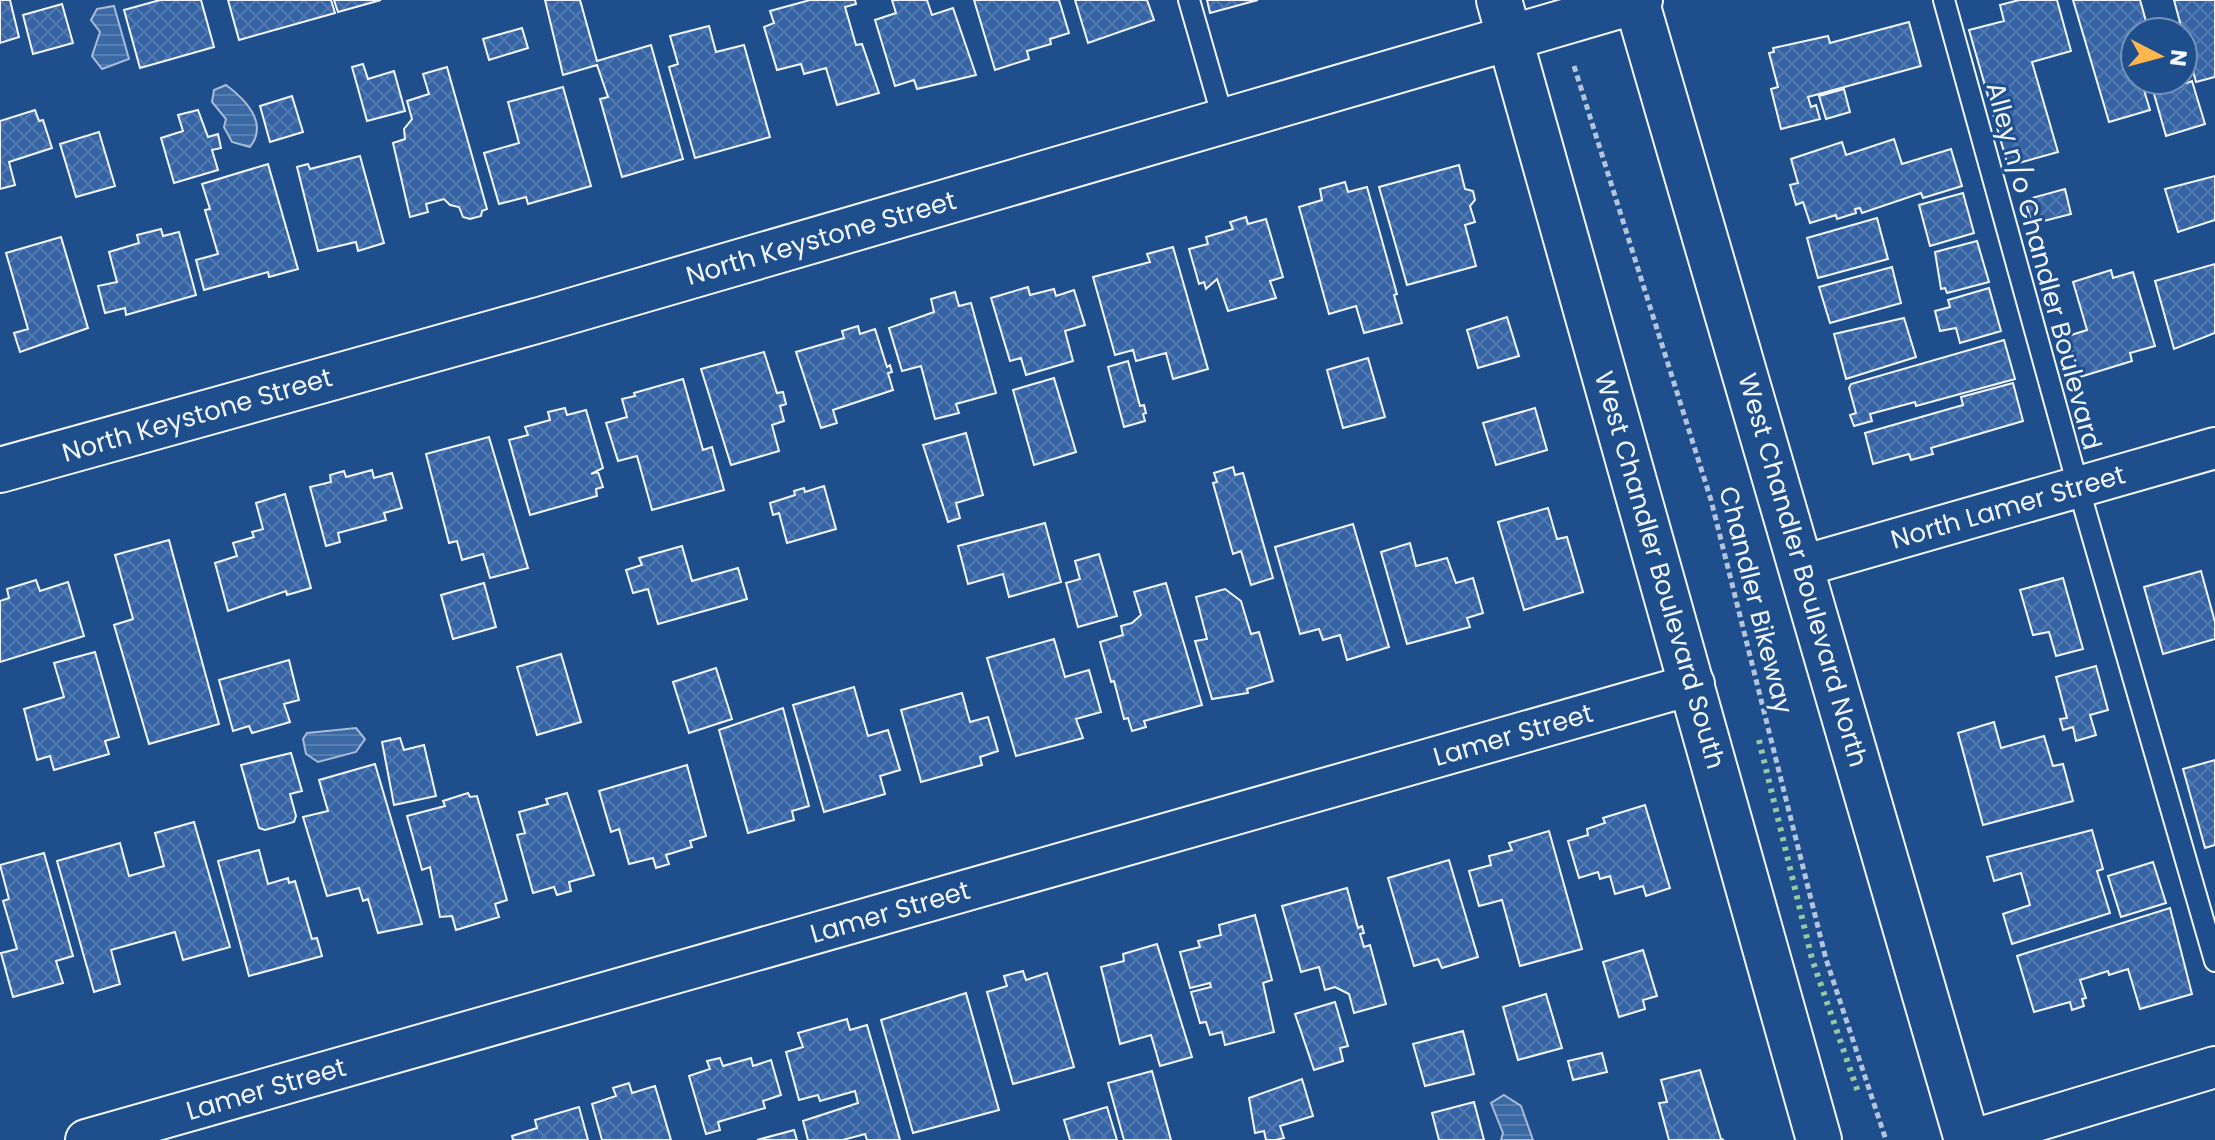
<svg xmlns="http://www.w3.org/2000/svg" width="2215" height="1140" font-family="Poppins,sans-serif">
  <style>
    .water { fill: url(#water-rules); stroke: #a8bbd7; stroke-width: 2 }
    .building { fill: url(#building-cross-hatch); stroke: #f2f6ff; stroke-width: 2 }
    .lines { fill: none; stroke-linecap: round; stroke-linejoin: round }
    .lane-casing { stroke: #f2f6ff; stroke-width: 24 }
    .street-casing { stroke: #f2f6ff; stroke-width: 44 }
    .secondary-casing { stroke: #f2f6ff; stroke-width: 48 }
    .path { stroke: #b3c4dc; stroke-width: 5; stroke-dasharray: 6 4; stroke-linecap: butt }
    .lane { stroke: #1f4e8c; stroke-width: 20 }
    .street { stroke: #1f4e8c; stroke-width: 40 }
    .secondary { stroke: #1f4e8c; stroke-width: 44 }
    .hedge { stroke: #97c8a6; stroke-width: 6; stroke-dasharray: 4 6; stroke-linecap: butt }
    .labels { text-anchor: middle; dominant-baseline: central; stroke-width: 6; stroke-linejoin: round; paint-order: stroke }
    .street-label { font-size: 26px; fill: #f2f6ff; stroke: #1f4e8c }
  </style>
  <defs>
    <pattern id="water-rules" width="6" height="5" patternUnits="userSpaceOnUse" patternTransform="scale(2)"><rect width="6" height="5" fill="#3b69a3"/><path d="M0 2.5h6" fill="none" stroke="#587fb1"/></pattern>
    <pattern id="building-cross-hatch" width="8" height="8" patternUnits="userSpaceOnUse" patternTransform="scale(2)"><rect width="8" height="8" fill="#3563a3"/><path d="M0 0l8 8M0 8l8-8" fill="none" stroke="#537ab1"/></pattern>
  </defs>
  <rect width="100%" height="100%" fill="#1f4e8c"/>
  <path class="water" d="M114,6L129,59L102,69L92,56L100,32L91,20L97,9Z
    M226,85C245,99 269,123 250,147L232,142L224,127L226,119L212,102L214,90Z
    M356,728L365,739L356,752L318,762L306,754L303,739L307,733Z
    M1504,1095L1521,1106L1533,1140H1501L1503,1133L1491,1103Z"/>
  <path class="building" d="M0,0H10L19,37L0,43Z
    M160,0H201L214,47L140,68L124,10Z
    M228,0H331L335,13L239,40Z
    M334,0H381L338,12Z
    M545,0H580L597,61L651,45L683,159L622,177L600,99L608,97L597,65L563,75Z
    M810,0H855L856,4L845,7L856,45L862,44L879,93L837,105L826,68L804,74L801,64L777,70L764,27L774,23L770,11Z
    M892,0H927L932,15L953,8L976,75L917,89L914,80L895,86L875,20L896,13Z
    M974,0H1059L1069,33L1050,39L1051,44L1027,51L1029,59L995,70Z
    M1075,0H1147L1154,20L1088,43Z
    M1207,0H1258L1210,13Z
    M2019,0H2057L2071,51L2032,62L2058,152L2008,166L1969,30L2004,21L2000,5Z
    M2073,0H2140L2149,32H2135V56L2128,58L2131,68L2135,67V80H2141L2150,110L2109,122Z
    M2174,0H2215V77L2196,82Z
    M62,4L73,43L33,54L23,15Z
    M1909,22L1921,66L1808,97L1811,107L1816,105L1820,119L1781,129L1771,89L1778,87L1769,53L1774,52L1773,48L1828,36L1830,43Z
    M709,26L716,52L744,45L770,137L695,158L669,67L678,64L670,36Z
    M522,28L528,48L489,60L483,39Z
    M363,64L368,79L394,71L405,111L367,121L352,67Z
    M447,67L487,209L482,211L481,216L470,219L463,217L459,207L450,205L444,199L426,204L428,212L410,217L393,143L405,139L404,129L412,119L407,101L429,94L423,74Z
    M2186,78L2187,83L2192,81L2205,124L2166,136L2154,94L2158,93L2157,87Z
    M563,87L591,186L528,204L526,197L499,204L484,153L519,143L508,102Z
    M1844,89L1850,112L1826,119L1819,96Z
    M292,96L303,132L270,142L260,106Z
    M35,110L39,121L43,120L52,148L9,162L15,185L0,189V121Z
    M198,110L208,137L218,134L221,148L212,150L218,170L174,183L161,138L183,131L178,115Z
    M99,132L115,186L76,197L60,144Z
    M1894,139L1902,164L1951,149L1962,186L1923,198L1921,193L1862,213L1860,208L1855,209L1856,213L1837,219L1836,215L1810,223L1803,202L1796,205L1790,185L1798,183L1791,159L1842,142L1846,155Z
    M360,156L384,243L358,251L356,242L318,251L297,167L308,164L310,169Z
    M268,164L298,269L269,277L268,272L204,290L196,260L218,254L205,210L210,209L202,184Z
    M1459,165L1465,189L1473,191L1475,200L1470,206L1475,222L1465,225L1476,266L1407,285L1379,187Z
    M2215,176V220L2178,232L2165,189Z
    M1345,182L1348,192L1367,187L1397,294L1394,295L1402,323L1364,333L1356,306L1329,314L1299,207L1322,200L1320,189Z
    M2065,189L2071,214L2032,224L2025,200Z
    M1963,193L1974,233L1930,246L1919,205Z
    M1246,217L1248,224L1266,219L1283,277L1270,281L1276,298L1228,311L1217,279L1206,289L1204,282L1199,284L1189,249L1208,244L1206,237L1233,229L1230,222Z
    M1877,218L1888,259L1818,278L1807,238Z
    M161,229L163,236L179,232L196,295L126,315L125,308L105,313L98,286L117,282L109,252L139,243L137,235Z
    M61,237L88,328L20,352L14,333L28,329L6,253Z
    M1977,241L1989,282L1947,293L1945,288L1941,289L1935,252Z
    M1173,247L1208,369L1173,379L1166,353L1136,361L1133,350L1115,355L1093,277L1150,262L1147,254Z
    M2215,264V333L2174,349L2155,281Z
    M1892,267L1901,303L1830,323L1819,287Z
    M2111,270L2113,278L2133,272L2155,346L2130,353L2132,361L2080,377L2068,336L2087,330L2073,282Z
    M1028,287L1030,295L1054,289L1056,296L1074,290L1085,325L1065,331L1073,361L1026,375L1021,358L1010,361L991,298Z
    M1989,288L2001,331L1960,343L1956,328L1940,331L1935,311L1950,307L1948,300Z
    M955,292L959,306L971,303L996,393L956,404L959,413L935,419L921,366L902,371L889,328L934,312L931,299Z
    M1507,317L1519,356L1478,368L1467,330Z
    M1904,318L1916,357L1846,379L1834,334Z
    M858,326L860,334L875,329L887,367L890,365L892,372L888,373L893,390L833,410L837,423L821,428L796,352L844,338L842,331Z
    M2004,340L2015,379L1916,406L1915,402L1870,414L1872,421L1854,426L1850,415L1856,413L1849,388L1851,384Z
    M764,352L777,393L783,392L786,404L780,406L784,421L772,425L779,451L731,465L701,369Z
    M1368,358L1385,417L1343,428L1327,370Z
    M1128,361L1140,406L1144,405L1146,413L1143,414L1145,421L1124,427L1108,367Z
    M1054,378L1076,452L1034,465L1013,390Z
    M683,379L703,450L712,447L724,490L652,510L637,456L618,461L606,423L627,417L622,399L635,396L634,393Z
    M2013,383L2023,421L1931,448L1933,454L1911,460L1909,454L1873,464L1865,433L1963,405L1961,397Z
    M565,408L567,415L586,410L603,468L591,474L598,472L603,487L596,489L597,496L530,515L509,440L528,435L525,427L550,420L548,412Z
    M1535,408L1547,450L1496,465L1483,423Z
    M966,433L983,495L956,503L960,518L948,522L923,445Z
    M489,437L528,568L490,578L483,554L462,560L457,541L449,543L426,454Z
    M1233,467L1235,475L1243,473L1273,578L1251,585L1241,551L1233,554L1213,483L1217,482L1214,473Z
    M372,470L374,478L392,473L402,508L384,513L386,520L338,533L340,542L326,546L310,487L331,482L330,475L344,471L346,477Z
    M824,486L836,529L787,543L779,513L773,515L770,503L795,495L794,491L804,488L805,492Z
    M285,494L311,588L287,595L286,591L228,611L215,563L237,556L233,543L254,537L252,532L263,529L256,503Z
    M1548,508L1557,539L1567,537L1583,592L1524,610L1498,522Z
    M1045,523L1061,582L1009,597L1003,574L968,584L958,546Z
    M1353,524L1389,647L1347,660L1340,635L1323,640L1319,629L1300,634L1275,547Z
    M169,540L219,724L149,744L114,625L133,619L115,555Z
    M1410,543L1416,566L1447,558L1456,583L1473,578L1483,613L1467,618L1470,627L1407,644L1381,552Z
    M682,546L692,581L738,568L747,599L658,624L648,589L633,593L626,570L642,565L639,558Z
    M1099,554L1117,616L1078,627L1066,583L1080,579L1075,561Z
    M2201,571L2215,622V639L2163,654L2144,587Z
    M2063,578L2083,649L2056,656L2049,632L2033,635L2020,590Z
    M36,580L40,591L68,582L84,636L0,662V601L9,598L7,589Z
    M484,583L496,627L453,639L441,595Z
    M1166,583L1202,705L1144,721L1146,727L1132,731L1128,718L1124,719L1114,681L1111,682L1100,642L1123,635L1121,626L1132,623L1141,615L1134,592Z
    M1225,589L1241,601L1251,634L1259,632L1273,681L1247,689L1248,693L1212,699L1195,641L1207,639L1196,597Z
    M1054,639L1065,677L1089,670L1101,712L1076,719L1083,738L1016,756L987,658Z
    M95,652L119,737L105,741L109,754L54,770L50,756L37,760L24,709L64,697L54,663Z
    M561,654L581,722L537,735L517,667Z
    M289,660L299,700L284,704L290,722L252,733L249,726L233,731L219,680Z
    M2096,666L2108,710L2090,715L2096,735L2076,741L2073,727L2063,730L2060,719L2067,718L2056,677Z
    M716,668L732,719L689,733L673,682Z
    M854,687L868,736L888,730L900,770L880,776L885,794L824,812L793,705Z
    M962,693L970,722L988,717L998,751L980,757L982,765L921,782L901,710Z
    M783,708L809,806L792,811L794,820L748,833L719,730Z
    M1994,722L2001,748L2044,736L2053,766L2063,764L2073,801L1983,825L1958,733Z
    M400,738L404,750L424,745L436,796L394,805L382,742Z
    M291,753L302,791L290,794L296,816L294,822L265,830L259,828L241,765Z
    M2215,760V845L2205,848L2183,769Z
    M375,764L422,924L378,933L368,899L363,901L359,888L327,896L303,817L328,811L319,780Z
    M687,765L706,836L690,841L692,847L666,855L669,864L656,868L653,858L629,864L619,829L611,832L599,791Z
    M468,793L470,797L477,796L507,900L495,904L499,917L456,930L452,916L440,917L430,867L422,870L407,816L445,806L443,801Z
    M567,793L594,875L569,882L571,891L557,895L554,887L533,893L517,835L525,833L519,812L548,804L546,799Z
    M1645,805L1670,888L1646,896L1643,886L1615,894L1610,876L1600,879L1598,872L1579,878L1568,841L1588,835L1587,829L1605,823L1603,818Z
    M194,822L230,947L183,960L175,932L111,950L120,984L94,992L57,861L120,843L129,876L164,866L155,833Z
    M2092,830L2103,869L2097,871L2110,913L2012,944L2003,914L2030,905L2021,873L1994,881L1987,857Z
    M1549,831L1582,949L1520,966L1502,900L1479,906L1469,871L1491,865L1489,856L1512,850L1509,843Z
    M259,850L268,884L288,878L289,883L295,881L312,939L317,938L322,956L249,976L218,861Z
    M44,853L73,956L56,961L63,983L13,997L1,953L17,949L3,901L9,899L0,865Z
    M1449,860L1478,957L1442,968L1438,959L1414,966L1388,878Z
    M2153,862L2166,903L2121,917L2108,876Z
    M1347,888L1358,928L1362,926L1364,933L1360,934L1364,947L1370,945L1386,1004L1354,1013L1349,994L1335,987L1325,990L1319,967L1301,972L1282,906Z
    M2170,908L2192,994L2140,1009L2128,969L2109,975L2108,971L2080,980L2086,998L2082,999L2084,1006L2072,1010L2070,1002L2034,1012L2017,956Z
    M1255,915L1272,980L1263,983L1274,1032L1225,1045L1222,1032L1210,1035L1206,1022L1200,1023L1191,992L1211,987L1210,983L1190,988L1180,952L1200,947L1198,941L1221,935L1219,925Z
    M1157,944L1192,1057L1160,1066L1151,1035L1120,1044L1101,967L1124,961L1123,954Z
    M1643,950L1657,996L1643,1000L1645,1009L1619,1017L1603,962Z
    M1023,971L1026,980L1047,973L1074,1067L1013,1084L987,992L1007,986L1004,976Z
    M966,993L999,1110L913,1133L881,1020Z
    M1546,994L1562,1048L1518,1060L1503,1007Z
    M1335,1002L1348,1046L1340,1048L1343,1061L1314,1070L1295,1014Z
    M847,1019L850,1030L867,1025L900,1140H867L865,1134L843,1140H808L803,1121L858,1103L855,1091L820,1101L818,1095L799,1100L786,1052L803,1047L798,1033Z
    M1463,1031L1474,1074L1425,1086L1413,1044Z
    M1602,1053L1607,1072L1573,1080L1568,1061Z
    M720,1058L723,1066L751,1058L753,1066L771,1060L781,1095L763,1101L765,1108L718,1122L720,1130L706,1134L689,1076L710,1069L707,1061Z
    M1700,1070L1721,1139L1724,1140H1669L1659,1103L1667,1102L1661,1080Z
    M1152,1071L1171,1140H1124L1108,1083Z
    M1302,1079L1313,1116L1280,1126L1284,1138L1276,1140H1266L1264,1131L1255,1133L1249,1098Z
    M629,1083L632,1093L655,1086L671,1140H602L592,1104L616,1096L613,1088Z
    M1474,1102L1484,1140H1439L1432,1113Z
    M579,1107L588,1140H513L512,1136L537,1128L535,1120Z
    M1107,1107L1117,1140H1070L1064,1120Z
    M794,1130L797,1140H757Z"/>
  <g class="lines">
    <defs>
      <path id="lane" d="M1189,0L1224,122
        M1944,0L2078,486L2215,961"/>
      <path id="street" d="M1802,566L2215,448
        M86,1140L1694,684
        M1973,1140L2215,1067"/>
      <path id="secondary" d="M1499,0L1819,1140
        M1636,0L1967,1140
        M0,470L543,319L1640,0"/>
    </defs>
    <use href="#lane" class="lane-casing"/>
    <use href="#street" class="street-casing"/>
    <use href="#secondary" class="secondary-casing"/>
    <path class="path" d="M1574,66L1711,500L1826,959L1886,1140"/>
    <use href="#lane" class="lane"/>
    <use href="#street" class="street"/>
    <use href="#secondary" class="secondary"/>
    <path class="hedge" d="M1759,740L1812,959L1859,1095"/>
  </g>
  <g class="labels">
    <g class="street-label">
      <text transform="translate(821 238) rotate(-16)">North Keystone Street</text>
      <text transform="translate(2044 266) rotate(75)">Alley n/o Chandler Boulevard</text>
      <text transform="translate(197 415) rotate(-16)">North Keystone Street</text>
      <text transform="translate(2008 507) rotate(-16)">North Lamer Street</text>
      <text transform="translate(1660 570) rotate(74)">West Chandler Boulevard South</text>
      <text transform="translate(1803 570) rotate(74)">West Chandler Boulevard North</text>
      <text transform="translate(1756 600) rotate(76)">Chandler Bikeway</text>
      <text transform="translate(1513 735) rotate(-16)">Lamer Street</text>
      <text transform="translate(890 912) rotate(-16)">Lamer Street</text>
      <text transform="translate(266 1089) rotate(-16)">Lamer Street</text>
    </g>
  </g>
  <g transform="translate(2159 56) rotate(96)"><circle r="38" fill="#1f4e8c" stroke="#7391ba" stroke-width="2"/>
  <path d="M0-6L14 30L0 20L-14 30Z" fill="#ffb74d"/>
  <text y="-12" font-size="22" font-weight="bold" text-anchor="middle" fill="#f2f6ff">N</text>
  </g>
</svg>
